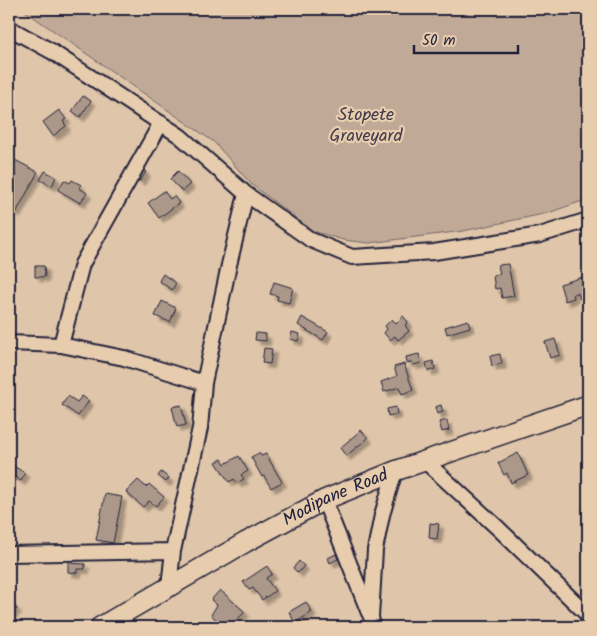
<svg xmlns="http://www.w3.org/2000/svg" width="597" height="636" font-family="Kalam,sans-serif">
  <style>
    .green { fill: #c0aa97; stroke: #716669 }
    .building { fill: #ab988a; stroke: #22223b; filter: url(#shadow) }
    .lines { fill: none; stroke-linecap: round; stroke-linejoin: round }
    .minor-casing { stroke: #22223b; stroke-width: 18 }
    .secondary-casing { stroke: #22223b; stroke-width: 22 }
    .minor { stroke: #e7ccae; stroke-width: 14 }
    .secondary { stroke: #e7ccae; stroke-width: 19 }
    .labels { text-anchor: middle; dominant-baseline: central; stroke-width: 4.5; stroke-linejoin: round; paint-order: stroke }
    .park-label { font-size: 18px; fill: #423d4d; stroke: #e7ccae }
    .street-label { font-size: 18px; fill: #22223b; stroke: #e7ccae }
  </style>
  <defs>
    <filter id="shadow"><feDropShadow dx="4.5" dy="4.5" stdDeviation="1" flood-color="#0004"/></filter>
  </defs>
  <rect width="100%" height="100%" fill="#dfc5a9"/>
  <filter id="ink" filterUnits="userSpaceOnUse"><feTurbulence type="fractalNoise" baseFrequency=".02" numOctaves="2"/><feDisplacementMap in="SourceGraphic" scale="10" xChannelSelector="R" yChannelSelector="G"/><feConvolveMatrix kernelMatrix="1 2 1 2 8 2 1 2 1" color-interpolation-filters="sRGB"/></filter>
  <g filter="url(#ink)">
    <path class="green" d="M22,9H588V199L548,213L463,231L369,243L343,240L313,231L251,184L214,142Z"/>
    <path class="building" d="M83,96L91,101L80,117L72,111Z
      M59,110L66,119L63,121L66,126L53,136L43,122Z
      M13,159L38,172L16,213L9,209V167Z
      M138,166L146,172L140,181L132,175Z
      M45,171L56,177L52,186L40,180Z
      M178,171L190,184L182,191L170,179Z
      M64,180L70,183L72,180L81,185L79,188L87,193L80,203L58,190Z
      M164,191L170,199L174,196L179,203L159,218L148,203Z
      M508,264L514,296L502,298L500,288L495,289L493,276L500,274L498,265Z
      M35,266H44L45,277H35Z
      M163,274L176,283L172,290L159,281Z
      M583,277L588,297L580,299L578,293L573,294L574,298L565,301L560,284Z
      M274,282L293,288L289,303L277,300L278,296L270,294Z
      M162,301L176,308L170,322L155,316Z
      M403,316L408,322L405,325L409,331L398,340L395,336L390,340L384,333L387,329L385,326L392,319L396,323Z
      M302,317L328,332L323,340L298,325Z
      M468,320L470,327L447,334L445,327Z
      M292,332L300,334L298,341L290,339Z
      M256,333L266,334V341L255,340Z
      M555,339L560,355L550,358L545,342Z
      M264,348L272,349L270,364L262,363Z
      M419,354L421,363L413,365L412,362L407,363L406,357Z
      M500,354L502,364L492,366L490,356Z
      M433,361L435,369L428,371L426,363Z
      M404,364L413,390L402,394L399,387L384,392L381,382L397,376L394,367Z
      M68,396L77,402L82,396L89,401L78,416L62,405Z
      M181,405L186,425L177,427L172,407Z
      M441,405L443,412L437,414L435,407Z
      M396,407L397,414L388,416L387,409Z
      M447,420L449,430L442,432L439,422Z
      M361,430L368,438L346,456L340,448Z
      M259,453L261,456L266,454L282,482L271,488L264,476L262,477L251,457Z
      M518,453L528,475L511,483L507,473L504,475L498,463Z
      M239,456L248,471L241,475L244,479L237,483L234,479L229,482L216,462L222,459L225,464Z
      M10,464L25,473L21,481L9,473Z
      M161,472L169,478L166,482L158,476Z
      M138,480L146,487L149,484L164,497L156,506L149,501L143,507L126,492Z
      M105,494L122,497L113,543L96,540Z
      M430,523L439,524L437,539L429,538Z
      M336,554L338,559L330,563L328,558Z
      M299,561L304,566L298,573L293,568Z
      M68,563L85,564V569H77V573L68,572Z
      M267,566L272,574L266,578L275,591L262,600L253,588L249,590L243,582Z
      M220,590L245,612L229,627H221L217,623L218,621L211,615L217,605L211,600Z
      M9,600L17,609L9,616Z
      M306,602L312,612L295,623L289,612Z"/>
    <g class="lines">
      <defs>
        <path id="minor" d="M9,28L51,51L180,136L246,194L311,240L352,257L434,252L540,235L588,220
          M9,343L61,345L124,358L204,383
          M61,345L82,264L161,123
          M425,461L499,529L588,615
          M324,500L369,613
          M9,554L173,551
          M169,586L173,551L200,428L204,383L229,265L246,194
          M373,627L371,617L375,550L382,515L395,471"/>
        <g id="secondary">
          <path id="s1" d="M100,627L246,542L324,500L395,471L588,405"/>
        </g>
      </defs>
      <use href="#minor" class="minor-casing"/>
      <use href="#secondary" class="secondary-casing"/>
      <use href="#minor" class="minor"/>
      <use href="#secondary" class="secondary"/>
    </g>
  </g>
  <g class="labels">
    <g class="park-label">
      <text x="366" y="115">Stopete<tspan x="366" dy="21">Graveyard</tspan></text>
    </g>
    <g class="street-label">
      <text stroke="none"><textPath href="#s1" startOffset="269">Modipane Road</textPath></text>
    </g>
  </g>
  <rect width="597" height="636" fill="none" stroke="#e7ccae" stroke-width="30"/>
  <rect x="15" y="15" width="567" height="606" fill="none" stroke="#22223b" stroke-width="2" filter="url(#ink)"/>
  <path d="M414 45v8h104v-8" fill="none" stroke="#22223b" stroke-width="2.5"/>
  <text x="422" y="45" font-size="15" fill="#22223b" stroke="#e7ccae" stroke-width="4" paint-order="stroke">50 m</text>
</svg>
